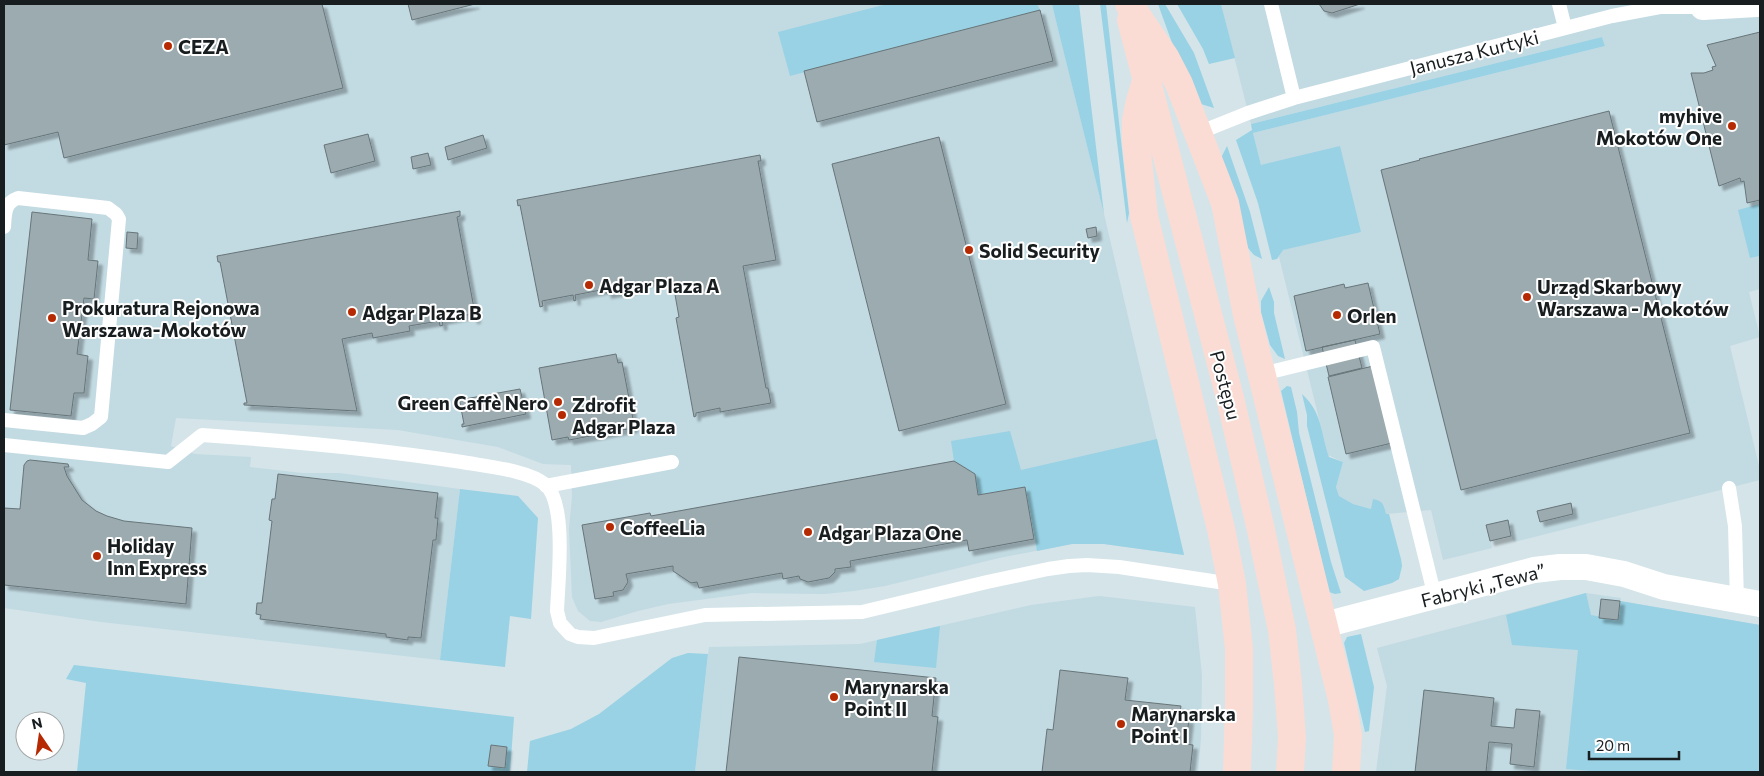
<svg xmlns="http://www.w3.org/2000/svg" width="1764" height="776" font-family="Commissioner,sans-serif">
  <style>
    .built { fill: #c2dae2 }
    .green { fill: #98d2e4 }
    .building { fill: #9cabaf; stroke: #677579; filter: url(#shadow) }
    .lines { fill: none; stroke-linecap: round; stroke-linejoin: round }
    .lane { stroke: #fff; stroke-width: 14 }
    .street { stroke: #fff; stroke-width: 26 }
    .secondary { stroke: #fbdcd4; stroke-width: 28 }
    .poi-dot { fill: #b52a02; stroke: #fff; stroke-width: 2 }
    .labels { text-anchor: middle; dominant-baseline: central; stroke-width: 4; stroke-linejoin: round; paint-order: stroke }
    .poi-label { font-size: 19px; font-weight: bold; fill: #181d1f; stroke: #fff; text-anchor: start }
    .street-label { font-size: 19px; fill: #181d1f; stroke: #fff }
  </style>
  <defs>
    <filter id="shadow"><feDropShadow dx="4.5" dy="4.5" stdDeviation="1" flood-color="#0004"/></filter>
  </defs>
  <rect width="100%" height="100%" fill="#d4e4e9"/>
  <path class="built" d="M4,4H1052L1104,214L1184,555L1104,544H1072L999,558L885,586L854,591L824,594L752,593L668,604L638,611L601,622L590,621L578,611L572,597L569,529L572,496L571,465L543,464L498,447L398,430L176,418L171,446L195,454L251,457L250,467L302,473H339L460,489L440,660L101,622L4,608Z
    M1221,4H1760V289L1749,292L1760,337L1730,346L1760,470V480L1514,542L1511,536L1491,541L1492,548L1443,560L1431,510L1386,514L1384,506L1371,509L1353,504L1339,496L1336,487L1343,462L1328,455L1279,257L1282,250L1361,231L1261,165L1253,133L1605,46L1602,37L1251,124Z
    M1586,593L1621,598V601L1760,625V772H1376L1387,686L1377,648Z
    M1099,596L1195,607L1202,676L1201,738L1198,772H695L709,647L860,644L1031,605Z"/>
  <path class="green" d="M887,4H1037L1040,10L790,76L778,32Z
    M1052,4H1079L1104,214L1058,29Z
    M1100,4H1106L1129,213L1127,223Z
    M1158,4H1165L1194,53L1214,108L1201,104L1189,90Z
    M1177,4H1221L1235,58L1209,64L1203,49Z
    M1602,37L1605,46L1253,133L1261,165L1340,146L1361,232L1283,250L1277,259L1272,260L1258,203L1236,140L1252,130L1251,124Z
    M1227,146L1250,212L1262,259L1254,255L1248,248L1221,158Z
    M1760,204V259L1759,256L1750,258L1738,210Z
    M1269,287L1274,302V313L1285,359L1278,356L1270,345L1261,312V301Z
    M1287,386L1291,387L1297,412L1299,433L1331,562L1341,593L1335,594L1329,592L1281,391Z
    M1302,394C1322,412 1321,433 1329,457L1343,462L1336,487L1339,496L1353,504L1371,509L1373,499C1383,501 1384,505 1386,514H1389L1401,559L1402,566L1399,579L1392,583L1364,591L1345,577L1307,426V415Z
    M1010,431L1021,470L1157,439L1184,555L1104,544H1072L1037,551L1025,487L978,495L975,474L954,461L951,441Z
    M460,489L518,496L538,518L531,619L510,616L505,667L440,660Z
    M1586,593L1591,615L1618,620L1620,601L1760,625V772H1604L1566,769L1578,650L1512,645L1506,615Z
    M940,626L936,668L874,662L877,640Z
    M1361,634L1374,687L1369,731L1365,732L1344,643L1347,637Z
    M688,653L708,654L695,772H527L530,741L571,729L599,714L672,658Z
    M74,665L514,717L510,772H77L86,683L66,679Z"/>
  <path class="building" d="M4,4H322L343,88L64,158L58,132L4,145Z
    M408,4H475L412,20Z
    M1319,4H1360L1332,13L1324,11Z
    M1040,10L1053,61L817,122L804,71Z
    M1760,32V200L1747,203L1744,181L1741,182L1740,178L1719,186L1691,73H1704L1713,70L1712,67L1716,66L1707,45Z
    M1609,111L1690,433L1461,490L1381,170L1420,160L1419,159Z
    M368,134L375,161L331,173L324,145Z
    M483,135L487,148L448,160L445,147Z
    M939,137L1006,404L899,431L832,164Z
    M428,153L431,165L413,169L411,157Z
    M760,155L761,161H758L776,260L743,266L766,388H768L771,403L720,412V408L696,413V416L694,417L676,318L679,317L672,278L642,283L643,287L607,294L606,289L575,295L576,300L574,301L573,295L542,301L543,306L540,307L520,205L518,206L517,200Z
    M460,211V216L457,217L476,319H473L472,314L442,320L443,325L440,326L439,321L409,326L410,331L373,338L372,333L342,339L357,411L244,405V403H247L220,262H218L217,256Z
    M32,212L92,219L88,260L98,261L94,299L84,298L77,354L88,356L84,393H74L71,416L10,410Z
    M1096,227L1097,236L1088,238L1086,229Z
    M127,232L138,233L137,249L126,248Z
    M1368,283L1380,334L1306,351L1294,296L1344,284L1345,288Z
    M1355,340L1362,368L1329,376L1322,347Z
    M616,354L618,363L622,362L634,424L633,428L569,440L568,437L552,440L539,368Z
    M1373,366L1392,443L1346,454L1328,377Z
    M520,389L526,414L462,427V424H464L459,398L465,397V399Z
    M30,460L68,464L69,467H64L67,476L82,500L96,511L107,516L124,521L192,528L186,604L4,585V508L20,509L24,465L27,461Z
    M954,461L975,474L978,495L1025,487L1034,539L969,551L967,540L850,561L851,567L835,569V572L829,578L808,582L800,579L799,576L783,579L782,573L699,588L697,582L691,583L673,571V566L626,574L628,582L623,590L613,592L614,596L595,599L582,525L650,513L651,516Z
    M278,474L438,493L435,518H438L436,540H433L421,638L408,637V640L386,637V634L260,619L261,615L256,614L257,603H262L272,521L269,520L272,499H275Z
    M1571,503L1573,514L1540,522L1537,511Z
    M1508,520L1511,536L1490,541L1486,525Z
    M1601,599L1620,601L1618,620L1599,618Z
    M739,657L936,678L932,716L938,717L932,772H726Z
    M1060,670L1128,678L1125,700L1181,706L1179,718L1189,719L1186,744L1193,745L1190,772H1042L1047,729L1053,730Z
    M1424,690L1494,698L1491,726L1514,728L1516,709L1540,711L1534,767L1510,764L1512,744L1489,742L1486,772H1415Z
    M491,745L507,747L505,768L488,766Z"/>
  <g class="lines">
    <path class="lane" d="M1271,4L1294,98
      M1559,4L1565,28
      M1198,133L1248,113L1294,98L1612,16L1660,7H1703
      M4,227C5,214 4,203 18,198L108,208L116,214L119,219L101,417L92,424L83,428L4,420
      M1262,374L1373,347L1435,597
      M4,445L168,462L202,435C289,441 376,449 462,462C484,466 529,470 546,485C567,505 558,583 557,611L560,623L570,634L578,637L594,638L705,615L862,612L987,582L1048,569L1069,566L1087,565L1119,567L1232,584
      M546,486L672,462
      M1729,488L1735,526L1737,601"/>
    <path class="street" d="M1703,7L1757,4
      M1324,625L1534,570L1560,567H1586L1624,574L1664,587L1760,604"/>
    <path class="secondary" d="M1129,4L1165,57L1179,84L1225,203L1247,315L1342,700L1348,735L1346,772
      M1131,20L1230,398L1261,530L1282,630L1288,684L1292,737L1290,772
      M1146,81L1140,101L1136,121V142L1144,216L1221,529L1232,584L1239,649V706L1237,772"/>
  </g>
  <g class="poi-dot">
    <circle cx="168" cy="46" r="5"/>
    <circle cx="1732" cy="126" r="5"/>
    <circle cx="969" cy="250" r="5"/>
    <circle cx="589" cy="285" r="5"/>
    <circle cx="1527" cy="297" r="5"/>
    <circle cx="352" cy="312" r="5"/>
    <circle cx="1337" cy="315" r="5"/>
    <circle cx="52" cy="318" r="5"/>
    <circle cx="558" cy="402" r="5"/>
    <circle cx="562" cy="415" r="5"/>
    <circle cx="610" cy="527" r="5"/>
    <circle cx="808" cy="532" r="5"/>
    <circle cx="97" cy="556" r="5"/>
    <circle cx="834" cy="697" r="5"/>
    <circle cx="1121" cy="724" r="5"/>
  </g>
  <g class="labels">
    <g class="poi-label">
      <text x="178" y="46">CEZA</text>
      <text x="1722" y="115" text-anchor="end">myhive<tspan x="1722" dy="22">Mokotów One</tspan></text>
      <text x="979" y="250">Solid Security</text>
      <text x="599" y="285">Adgar Plaza A</text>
      <text x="1537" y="286">Urząd Skarbowy<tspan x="1537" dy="22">Warszawa - Mokotów</tspan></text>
      <text x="62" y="307">Prokuratura Rejonowa<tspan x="62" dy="22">Warszawa-Mokotów</tspan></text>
      <text x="362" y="312">Adgar Plaza B</text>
      <text x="1347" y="315">Orlen</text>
      <text x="548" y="402" text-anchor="end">Green Caffè Nero</text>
      <text x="572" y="404">Zdrofit<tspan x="572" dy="22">Adgar Plaza</tspan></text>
      <text x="620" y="527">CoffeeLia</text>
      <text x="818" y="532">Adgar Plaza One</text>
      <text x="107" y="545">Holiday<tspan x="107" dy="22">Inn Express</tspan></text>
      <text x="844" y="686">Marynarska<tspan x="844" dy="22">Point II</tspan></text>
      <text x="1131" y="713">Marynarska<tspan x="1131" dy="22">Point I</tspan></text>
    </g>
    <g class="street-label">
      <text transform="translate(1474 52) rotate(-14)">Janusza Kurtyki</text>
      <text transform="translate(1226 385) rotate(75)">Postępu</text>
      <text transform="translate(1483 585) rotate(-14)">Fabryki „Tewa”</text>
    </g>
  </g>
  <rect width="1764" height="776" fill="none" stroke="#181d1f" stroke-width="10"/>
  <g transform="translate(40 736) rotate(347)"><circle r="24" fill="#ffffff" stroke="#a3a5a5"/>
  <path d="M0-4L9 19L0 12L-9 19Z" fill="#b52a02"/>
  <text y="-8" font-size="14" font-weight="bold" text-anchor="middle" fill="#181d1f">N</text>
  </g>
  <path d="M1589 751v8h90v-8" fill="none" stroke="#181d1f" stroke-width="2.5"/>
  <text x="1596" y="751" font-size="15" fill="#181d1f" stroke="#ffffff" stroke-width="4" paint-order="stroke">20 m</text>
</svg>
